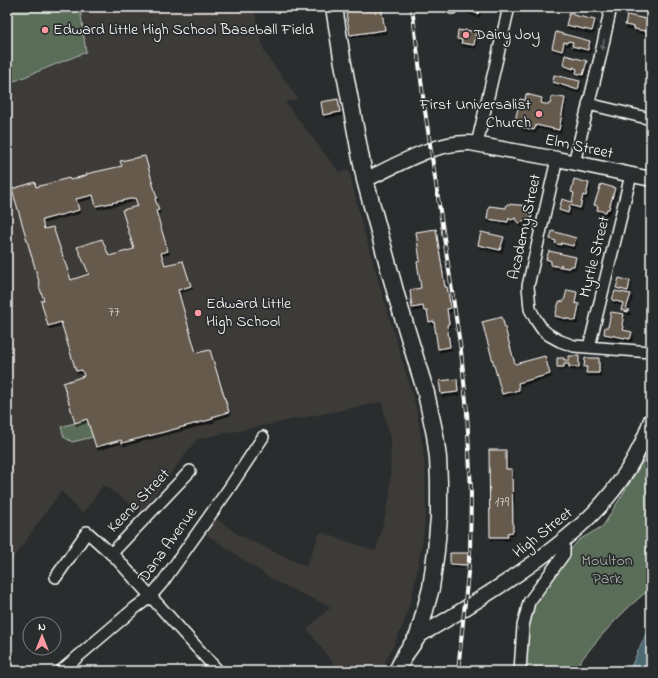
<svg xmlns="http://www.w3.org/2000/svg" width="658" height="678" font-family="'Indie Flower',sans-serif">
  <style>
    .built { fill: #3c3a38 }
    .park { fill: #5a6d58; stroke: #acb6ac }
    .water { fill: #4d6a72; stroke: #94a6aa }
    .building { fill: #665a4e; stroke: #fff; fill-rule: evenodd; filter: url(#shadow) }
    .lines { fill: none; stroke-linecap: round; stroke-linejoin: round }
    .minor-casing { stroke: #fff; stroke-width: 14 }
    .major-casing { stroke: #fff; stroke-width: 17 }
    .highway-casing { stroke: #fff; stroke-width: 19 }
    .minor { stroke: #2a2d2e; stroke-width: 11 }
    .major { stroke: #2a2d2e; stroke-width: 14 }
    .highway { stroke: #2a2d2e; stroke-width: 16 }
    .rail-casing { stroke: #fff; stroke-width: 4 }
    .rail { stroke: #2a2d2e; stroke-width: 2.5; stroke-dasharray: 8; stroke-linecap: butt }
    .oneway { fill: #6a6c6d }
    .poi-dot { fill: #ff9aa2; stroke: #2a2d2e; stroke-width: 1.5 }
    .labels { text-anchor: middle; dominant-baseline: central; stroke-width: 3.5; stroke-linejoin: round; paint-order: stroke }
    .number-label { font-size: 14px; fill: #d9d6d3 }
    .poi-label { font-size: 16px; fill: #fff; stroke: #2a2d2e; text-anchor: start }
    .street-label { font-size: 16px; fill: #fff; stroke: #2a2d2e }
    .park-label { font-size: 16px; fill: #acb6ac; stroke: #2a2d2e }
  </style>
  <defs>
    <filter id="shadow"><feDropShadow dx="1.5" dy="3" stdDeviation="0" flood-color="#0009"/></filter>
  </defs>
  <rect width="100%" height="100%" fill="#2a2d2e"/>
  <filter id="ink" filterUnits="userSpaceOnUse"><feTurbulence type="fractalNoise" baseFrequency=".025" numOctaves="2"/><feDisplacementMap in="SourceGraphic" scale="8" xChannelSelector="R" yChannelSelector="G"/><feConvolveMatrix kernelMatrix="1 2 1 2 8 2 1 2 1" color-interpolation-filters="sRGB"/></filter>
  <g filter="url(#ink)">
    <path class="built" d="M7,7H253L265,53L298,99L285,102L339,172L349,170L362,225L416,407L423,449L425,467L426,508L423,538L414,588L404,623L381,671H339L307,629L331,607L278,583L203,532L214,517L239,535L306,567L320,532L376,551L390,496L391,444L382,402L197,439L142,512L103,485L83,514L61,491L7,567Z"/>
    <path class="park" d="M7,7H80L86,52L7,84Z
      M87,419L93,437L72,442L64,437L61,427Z
      M651,448V588C621,612 596,640 573,671L521,669L526,601L579,540L603,526Z"/>
    <path class="water" d="M651,623V671H629Z"/>
    <path class="building" d="M345,7H381L385,30L350,35Z
      M463,7H480L478,14L463,9Z
      M569,14L595,20L592,31L566,25Z
      M627,15L651,20V32L634,29L635,27L625,25Z
      M458,30L464,31L465,30L476,32L474,45L461,43L462,40L457,39Z
      M556,32L590,41L588,50L572,46L573,42L568,41L567,43L564,42L562,51L552,48Z
      M565,55L587,61L583,75L576,73L577,69L573,67V69L563,65Z
      M554,75L580,81L578,90L553,82Z
      M526,94L542,98L541,103L545,104H550L552,96L565,98L559,130L536,125L534,130L521,127V122L515,121L520,99L525,100Z
      M338,99L340,112L323,115L321,102Z
      M145,156L157,198L155,199L159,210L156,211L168,251L161,253L165,265L183,261L191,286L178,290L196,353L210,350L229,412L212,417L213,419L122,443L121,440L96,447L87,419L75,423L63,383L84,376L82,370L76,371L61,322L48,326L41,301L44,300L39,286L40,285L12,189L35,182L36,187L69,178L70,180L87,175L86,174L122,166L120,161ZM93,195L96,206L135,198L138,206L122,210L134,249L109,256L102,239L77,247L89,274L71,280L53,227L44,229L42,220L79,210L76,199Z
      M574,179L589,183L586,196L583,195L580,208L570,205L568,213L559,210L562,199L572,202L574,193L571,192Z
      M601,184L615,188L609,209H607L606,212L597,210L598,206L594,205Z
      M507,204L531,206V209H533L531,221L524,220L521,223H519L516,221V218L511,220L509,218L508,222L487,219L489,206L506,208Z
      M436,229L445,287H447L451,308L447,309L449,324L447,325L450,347L438,349L434,321L429,322L427,311H424L423,306L412,308L410,290L421,288L417,262L420,261L416,232Z
      M552,231L576,238L573,246L561,243V245L555,243L556,241L550,239Z
      M481,232L504,237L500,250L478,245Z
      M549,251L576,257L574,266H570L569,268L561,267V264L560,267L551,265V261L546,259Z
      M619,278L630,281L628,291L616,288Z
      M567,290L577,292L575,303L579,304L576,321L555,316L559,302L564,301Z
      M615,291L631,294L626,309L629,310L628,312L621,310L623,303L612,300Z
      M611,312L624,314L622,325L624,326L623,330L632,332L630,339L604,334L605,327H608Z
      M502,317L515,364L545,356L550,374L518,383L519,390L502,394L482,322Z
      M569,356H579V367H569V364H564V367H557V358H564V360H569Z
      M585,358H599V373H586L587,367H584Z
      M457,379L458,392L441,394L439,381Z
      M489,450H506V469H512L513,532L507,533L508,537H490Z
      M450,553H468L467,565L450,564Z"/>
    <g class="lines">
      <defs>
        <path id="minor" d="M452,8V7
          M588,104L651,119
          M477,144L509,7
          M557,159L528,286L530,309L536,320L542,329L549,335L560,341L574,346L651,352
          M574,163L600,58L611,7
          M589,347L631,175
          M111,554L190,471
          M56,577L87,532L116,558L218,671
          M61,671L135,608L150,597L162,583L228,490L263,437
          M520,671L523,626L529,602L564,554V540"/>
        <path id="major" d="M365,180C398,165 433,142 470,143L557,159L651,179
          M418,636C448,620 477,601 506,582C570,539 626,496 651,420"/>
        <path id="highway" d="M334,7L342,58L365,180L397,298L426,393L435,435L438,458L439,482V517L436,551L431,588L418,636L406,653L397,671"/>
      </defs>
      <use href="#minor" class="minor-casing"/>
      <use href="#major" class="major-casing"/>
      <use href="#highway" class="highway-casing"/>
      <use href="#minor" class="minor"/>
      <use href="#major" class="major"/>
      <use href="#highway" class="highway"/>
      <defs>
        <path id="rail" d="M412,7L424,104L461,351L467,412L471,491L470,553L458,671"/>
      </defs>
      <use href="#rail" class="rail-casing"/>
      <use href="#rail" class="rail"/>
    </g>
    <defs><path id="oneway-solid" d="M-6-.8H1V-3.2L6.5 0L1 3.2V.8H-6Z"/></defs>
    <use class="oneway" href="#oneway-solid" transform="translate(603 45) rotate(102)"/>
  </g>
  <g class="poi-dot">
    <circle cx="45" cy="30" r="4"/>
    <circle cx="466" cy="35" r="4"/>
    <circle cx="539" cy="114" r="4"/>
    <circle cx="198" cy="313" r="4"/>
  </g>
  <g class="labels">
    <g class="number-label">
      <text x="114" y="312">77</text>
      <text x="502" y="502">179</text>
    </g>
    <g class="poi-label">
      <text x="53" y="30">Edward Little High School Baseball Field</text>
      <text x="474" y="35">Dairy Joy</text>
      <text x="531" y="105" text-anchor="end">First Universalist<tspan x="531" dy="18">Church</tspan></text>
      <text x="206" y="304">Edward Little<tspan x="206" dy="18">High School</tspan></text>
    </g>
    <g class="street-label">
      <text transform="translate(579 147) rotate(12)">Elm Street</text>
      <text transform="translate(525 227) rotate(-78)">Academy Street</text>
      <text transform="translate(595 257) rotate(-76)">Myrtle Street</text>
      <text transform="translate(139 501) rotate(-46)">Keene Street</text>
      <text transform="translate(543 533) rotate(-38)">High Street</text>
      <text transform="translate(168 545) rotate(-54)">Dana Avenue</text>
    </g>
    <g class="park-label">
      <text x="607" y="561">Moulton<tspan x="607" dy="18">Park</tspan></text>
    </g>
  </g>
  <rect width="658" height="678" fill="none" stroke="#2a2d2e" stroke-width="24"/>
  <rect x="12" y="12" width="634" height="654" fill="none" stroke="#fff" stroke-width="1.5" filter="url(#ink)"/>
  <g transform="translate(42 636)"><circle r="19" fill="#2a2d2e" stroke="#7f8182"/>
  <path d="M0-3L7 15L0 10L-7 15Z" fill="#ff9aa2"/>
  <text y="-6" font-size="11" font-weight="bold" text-anchor="middle" fill="#ffffff">N</text>
  </g>
</svg>
